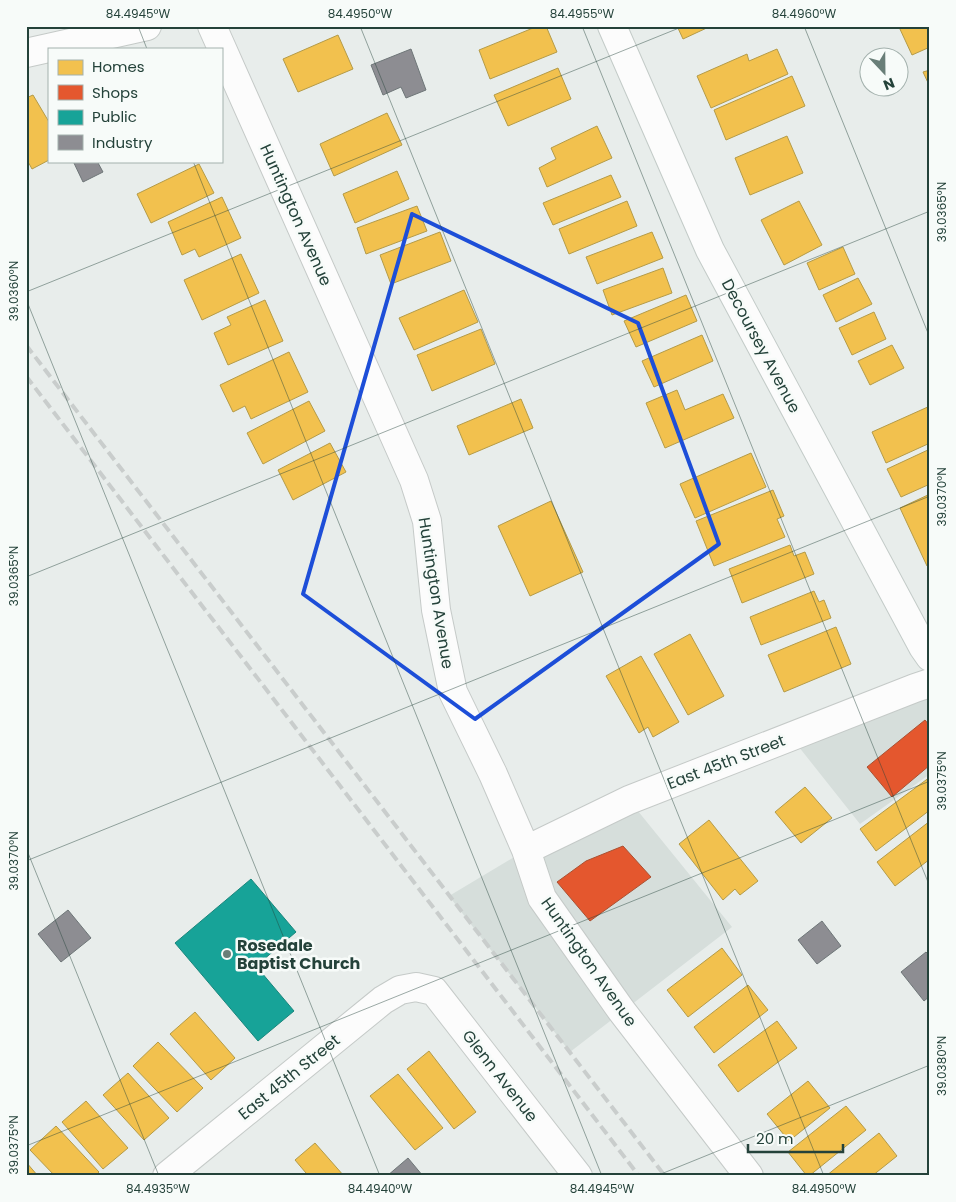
<svg xmlns="http://www.w3.org/2000/svg" width="956" height="1202" font-family="Poppins,sans-serif">
  <style>
    .built { fill: #d6dedb }
    .homes { fill: #f2c14e; stroke: #b49b48 }
    .shops { fill: #e4572e; stroke: #aa5132 }
    .public { fill: #17a398; stroke: #1b867c }
    .industry { fill: #8d8d92; stroke: #6e7678 }
    .lines { fill: none; stroke-linecap: round; stroke-linejoin: round }
    .street-casing { stroke: #c5cac8; stroke-width: 30 }
    .secondary-casing { stroke: #c3cbc8; stroke-width: 30 }
    .street { stroke: #fcfcfc; stroke-width: 28 }
    .secondary { stroke: #fcfcfc; stroke-width: 28 }
    .rail { stroke: #c9cdcc; stroke-width: 4; stroke-dasharray: 10 5; stroke-linecap: butt }
    .marked { fill: none; stroke: #1d4ed8; stroke-width: 4; stroke-linejoin: round }
    .ticks { fill: none; stroke: #24423a; stroke-width: 1; stroke-opacity: 0.45 }
    .poi-dot { fill: #697e78; stroke: #f7fbf9; stroke-width: 2 }
    .labels { text-anchor: middle; dominant-baseline: central; stroke-width: 5; stroke-linejoin: round; paint-order: stroke }
    .street-label { font-size: 16px; fill: #24423a; stroke: #f7fbf9 }
    .poi-label { font-size: 16px; font-weight: bold; fill: #24423a; stroke: #f7fbf9; text-anchor: start }
    .neatline { fill: none; stroke: #24423a; stroke-width: 2 }
    .ticks-label { font-size: 12px; text-anchor: middle; fill: #24423a }
  </style>
  <rect width="100%" height="100%" fill="#e8edeb"/>
  <path class="built" d="M930,683V774L860,824L791,737Z
    M629,800L732,927L570,1052L449,896L526,850Z"/>
  <path class="homes" d="M538,26H546L557,52L490,79L479,50Z
    M677,26H711L683,39Z
    M901,26H930V47L912,55L899,27Z
    M338,35L353,69L298,92L283,59Z
    M777,49L788,74L711,108L697,76L747,54L749,61Z
    M558,68L571,99L508,126L494,95Z
    M930,70V87L923,72Z
    M792,76L805,106L726,140L714,110Z
    M33,95L49,122V160L32,169L26,158V98Z
    M387,113L402,145L334,176L320,144Z
    M597,126L612,158L547,187L539,168L556,159L551,148Z
    M787,136L803,173L750,195L735,158Z
    M199,164L214,193L151,223L137,194Z
    M397,171L409,199L355,223L343,194Z
    M611,175L621,197L553,225L543,203Z
    M222,197L241,238L199,257L195,249L182,255L168,222Z
    M627,201L637,226L569,254L559,229Z
    M799,201L822,245L784,265L761,220Z
    M417,206L427,231L366,254L357,228Z
    M440,232L451,261L391,284L380,255Z
    M652,232L663,258L597,284L586,257Z
    M843,247L855,274L819,290L807,263Z
    M241,254L259,293L202,320L184,280Z
    M663,268L672,293L612,315L603,290Z
    M858,278L872,304L836,322L823,295Z
    M464,290L478,322L414,350L399,318Z
    M686,295L697,321L636,347L624,321Z
    M265,300L283,341L228,365L214,333L231,325L227,317Z
    M874,312L886,339L852,355L839,328Z
    M481,329L495,364L432,391L417,355Z
    M702,335L713,361L654,387L642,361Z
    M892,345L904,368L870,385L858,361Z
    M289,352L308,392L251,419L245,406L233,412L220,385Z
    M677,390L685,410L723,394L734,418L665,448L646,403Z
    M521,399L533,428L469,455L457,426Z
    M309,401L325,431L263,464L247,433Z
    M930,406V443L886,463L872,432Z
    M330,443L346,472L293,500L278,470Z
    M930,449V484L901,497L887,469Z
    M751,453L766,487L695,518L680,484Z
    M773,490L784,516L777,519L785,537L714,566L696,521Z
    M930,494V565L927,566L900,508Z
    M551,501L583,572L530,596L498,526Z
    M790,545L794,556L805,552L814,574L742,603L729,569Z
    M814,591L819,602L824,600L831,618L761,645L750,617Z
    M836,627L851,664L784,692L768,655Z
    M690,634L724,696L688,715L654,654Z
    M641,656L679,722L653,737L648,727L639,733L606,676Z
    M930,777V810L876,851L860,829Z
    M805,787L832,818L801,843L775,812Z
    M709,820L758,881L740,895L735,889L723,900L679,844Z
    M930,821V859L895,886L877,862Z
    M722,948L742,975L688,1017L667,990Z
    M748,985L768,1010L714,1053L694,1027Z
    M195,1012L235,1058L211,1080L170,1034Z
    M777,1021L797,1048L738,1092L718,1065Z
    M158,1042L203,1088L177,1112L133,1066Z
    M429,1051L476,1112L454,1129L407,1069Z
    M128,1073L169,1118L144,1140L103,1095Z
    M398,1074L443,1128L415,1150L370,1096Z
    M808,1081L830,1108L789,1141L767,1114Z
    M86,1101L128,1148L103,1169L62,1122Z
    M846,1106L866,1130L809,1176H807L788,1152Z
    M56,1126L99,1172L95,1176H55L30,1150Z
    M879,1133L897,1156L872,1176H826Z
    M315,1143L344,1176H302L306,1173L295,1160Z
    M26,1162L38,1176H26Z"/>
  <path class="shops" d="M925,720L930,726V765L892,797L867,767Z
    M623,846L651,877L590,921L557,882L586,861Z"/>
  <path class="public" d="M251,879L296,932L256,966L294,1011L258,1041L175,943Z"/>
  <path class="industry" d="M411,49L426,90L406,98L401,87L383,95L371,65Z
    M73,161H97L103,172L83,182Z
    M68,910L91,938L61,962L38,934Z
    M822,921L841,946L817,964L798,940Z
    M926,952L930,956V996L924,1001L901,972Z
    M408,1158L423,1176H387Z"/>
  <g class="lines">
    <defs>
      <path id="street" d="M212,26L414,480L427,521L436,610L453,692L493,774L526,850L542,898L621,1010L749,1176
        M26,53L147,26
        M526,850L629,800L915,688L930,683
        M167,1176L383,1000L400,990L416,987L434,991L578,1176"/>
      <path id="secondary" d="M612,26L710,250L923,647L930,657"/>
    </defs>
    <use href="#street" class="street-casing"/>
    <use href="#secondary" class="secondary-casing"/>
    <use href="#street" class="street"/>
    <use href="#secondary" class="secondary"/>
    <path class="rail" d="M26,345L665,1176
      M26,376L639,1176"/>
  </g>
  <path class="marked" d="M412,214L638,323L719,544L475,719L303,594Z"/>
  <path class="ticks" d="M138,26L147,49M360,26L824,1176M582,26L930,887M804,26L930,338M193,161L602,1176M26,292L684,26M26,299L380,1176M26,577L930,211M26,848L159,1176M26,861L930,496M26,1146L930,781M656,1176L930,1065"/>
  <circle class="poi-dot" cx="227" cy="954" r="5"/>
  <g class="labels">
    <g class="street-label">
      <text transform="translate(296 215) rotate(66)">Huntington Avenue</text>
      <text transform="translate(761 346) rotate(62)">Decoursey Avenue</text>
      <text transform="translate(436 593) rotate(81)">Huntington Avenue</text>
      <text transform="translate(726 762) rotate(-21)">East 45th Street</text>
      <text transform="translate(589 962) rotate(55)">Huntington Avenue</text>
      <text transform="translate(500 1076) rotate(52)">Glenn Avenue</text>
      <text transform="translate(289 1077) rotate(-39)">East 45th Street</text>
    </g>
    <g class="poi-label">
      <text x="237" y="945">Rosedale<tspan x="237" dy="18">Baptist Church</tspan></text>
    </g>
  </g>
  <rect width="956" height="1202" fill="none" stroke="#f7fbf9" stroke-width="55"/>
  <rect x="48" y="48" width="175" height="115" fill="#f7fbf9" stroke="#a3b1ad"/>
  <rect x="58" y="60" width="25" height="15" fill="#f2c14e" stroke="#a3b1ad"/>
  <text x="92" y="72" font-size="15" fill="#24423a">Homes</text>
  <rect x="58" y="85" width="25" height="15" fill="#e4572e" stroke="#a3b1ad"/>
  <text x="92" y="98" font-size="15" fill="#24423a">Shops</text>
  <rect x="58" y="110" width="25" height="15" fill="#17a398" stroke="#a3b1ad"/>
  <text x="92" y="122" font-size="15" fill="#24423a">Public</text>
  <rect x="58" y="135" width="25" height="15" fill="#8d8d92" stroke="#a3b1ad"/>
  <text x="92" y="148" font-size="15" fill="#24423a">Industry</text>
  <g transform="translate(884 72) rotate(158)"><circle r="24" fill="#f7fbf9" stroke="#a3b1ad"/>
  <path d="M0-4L9 19L0 12L-9 19Z" fill="#697e78"/>
  <text y="-8" font-size="14" font-weight="bold" text-anchor="middle" fill="#24423a">N</text>
  </g>
  <path d="M748 1144v8h95v-8" fill="none" stroke="#24423a" stroke-width="2.5"/>
  <text x="756" y="1144" font-size="15" fill="#24423a" stroke="#f7fbf9" stroke-width="4" paint-order="stroke">20 m</text>
  <rect x="28" y="28" width="900" height="1146" class="neatline"/>
  <g class="ticks-label">
    <text x="138" y="18">84.4945°W</text>
    <text x="360" y="18">84.4950°W</text>
    <text x="582" y="18">84.4955°W</text>
    <text x="804" y="18">84.4960°W</text>
    <text transform="translate(942 212) rotate(-90)" y="4">39.0365°N</text>
    <text transform="translate(14 291) rotate(-90)" y="4">39.0360°N</text>
    <text transform="translate(942 497) rotate(-90)" y="4">39.0370°N</text>
    <text transform="translate(14 576) rotate(-90)" y="4">39.0365°N</text>
    <text transform="translate(942 781) rotate(-90)" y="4">39.0375°N</text>
    <text transform="translate(14 861) rotate(-90)" y="4">39.0370°N</text>
    <text transform="translate(942 1066) rotate(-90)" y="4">39.0380°N</text>
    <text transform="translate(14 1145) rotate(-90)" y="4">39.0375°N</text>
    <text x="158" y="1193">84.4935°W</text>
    <text x="380" y="1193">84.4940°W</text>
    <text x="602" y="1193">84.4945°W</text>
    <text x="824" y="1193">84.4950°W</text>
  </g>
</svg>
